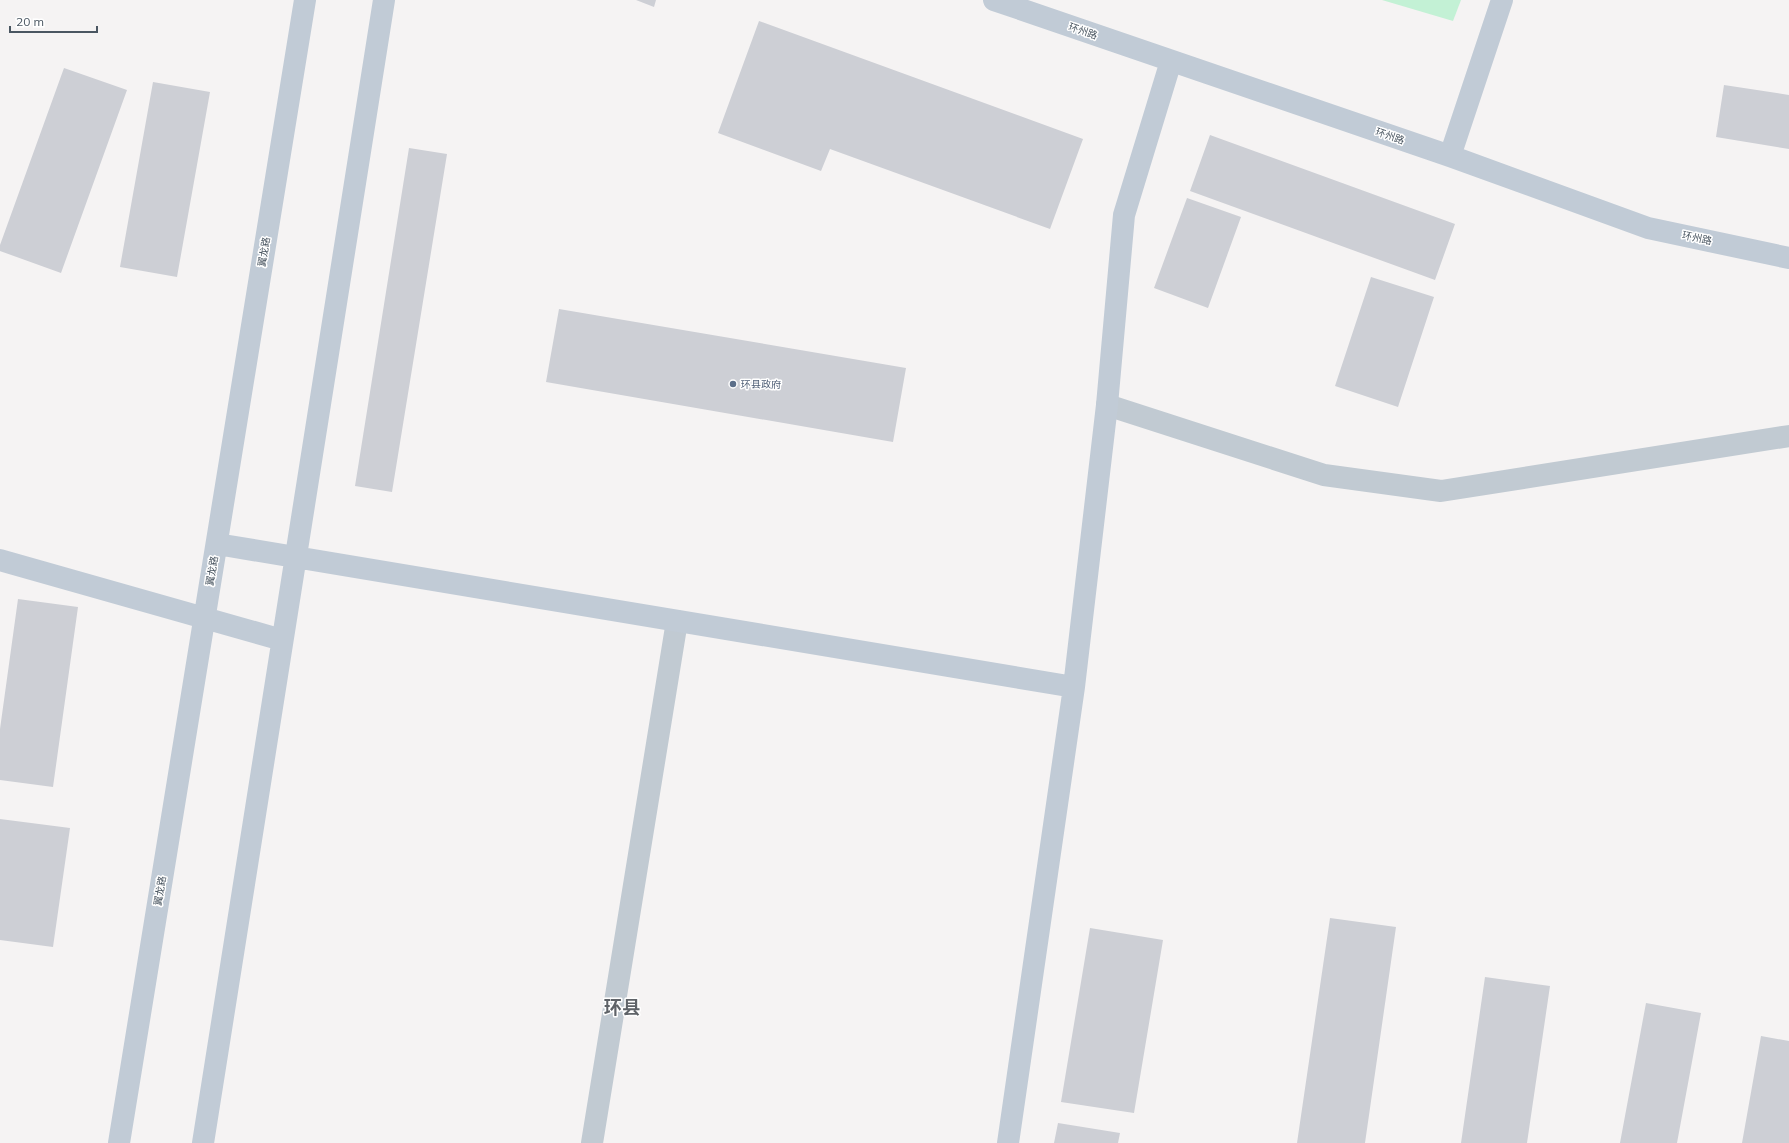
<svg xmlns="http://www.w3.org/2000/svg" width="1789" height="1143" font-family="Mulish,'Noto Sans SC',sans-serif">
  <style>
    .green { fill: #c3f1d5 }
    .building { fill: #cdcfd5 }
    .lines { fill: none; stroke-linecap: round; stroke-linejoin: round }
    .street { stroke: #c1cad2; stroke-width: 22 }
    .secondary { stroke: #c1cbd6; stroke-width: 22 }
    .service-dot { fill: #5c6f8a; stroke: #fff; stroke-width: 1.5 }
    .labels { text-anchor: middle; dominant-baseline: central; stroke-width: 3; stroke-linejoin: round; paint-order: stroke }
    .street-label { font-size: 10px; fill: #4a5661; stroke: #fff }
    .service-label { font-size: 10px; fill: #4e5e75; stroke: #fff; text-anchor: start }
    .town-label { font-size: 18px; font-weight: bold; fill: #5f6368; stroke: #fff }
  </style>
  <rect width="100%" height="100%" fill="#f5f3f3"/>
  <path class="green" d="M1382,0H1461L1453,21Z"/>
  <path class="building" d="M636,0H656L654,7Z
    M759,21L1083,139L1050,229L830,149L821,171L718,133Z
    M64,68L127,90L61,273L0,251V245Z
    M153,82L210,92L177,277L120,267Z
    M1724,85L1789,95V149L1716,137Z
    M1210,135L1455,224L1435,280L1190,191Z
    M409,148L447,154L392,492L355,486Z
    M1187,198L1241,217L1208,308L1154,288Z
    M1371,277L1434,297L1398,407L1335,386Z
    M559,309L906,368L893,442L546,382Z
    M18,599L78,607L53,787L0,780V729Z
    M0,819L70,828L53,947L0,940Z
    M1330,918L1396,927L1365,1143H1297Z
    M1090,928L1163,940L1134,1113L1061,1102Z
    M1485,977L1550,986L1527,1143H1461Z
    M1646,1003L1701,1013L1677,1143H1620Z
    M1761,1036L1789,1041V1143H1742Z
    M1058,1123L1120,1133L1118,1143H1054Z"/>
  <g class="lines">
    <path class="street" d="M1107,405L1324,475L1441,491L1789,436
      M592,1143L677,621"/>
    <path class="secondary" d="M994,0L1450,156L1648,228L1789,258
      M1450,156L1502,0
      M217,544L1074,687
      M0,560L282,640
      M119,1143L305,0
      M203,1143L384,0
      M1008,1143L1074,687L1107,405L1124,215L1171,61"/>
  </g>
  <circle class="service-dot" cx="733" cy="384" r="4"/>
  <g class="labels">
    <g class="street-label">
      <text transform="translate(1083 31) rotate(19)">环州路</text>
      <text transform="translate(1390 136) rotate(19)">环州路</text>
      <text transform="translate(1697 238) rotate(12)">环州路</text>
      <text transform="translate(264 252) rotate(-81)">翼龙路</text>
      <text transform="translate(212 571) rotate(-81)">翼龙路</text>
      <text transform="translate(160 891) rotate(-81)">翼龙路</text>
    </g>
    <g class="service-label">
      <text x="741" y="384">环县政府</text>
    </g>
    <g class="town-label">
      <text x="622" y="1007">环县</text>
    </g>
  </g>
  <path d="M10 26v6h87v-6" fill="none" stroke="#4a5661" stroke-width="2"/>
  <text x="16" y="26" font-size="12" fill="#4a5661" stroke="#ffffff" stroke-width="3" paint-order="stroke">20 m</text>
</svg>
